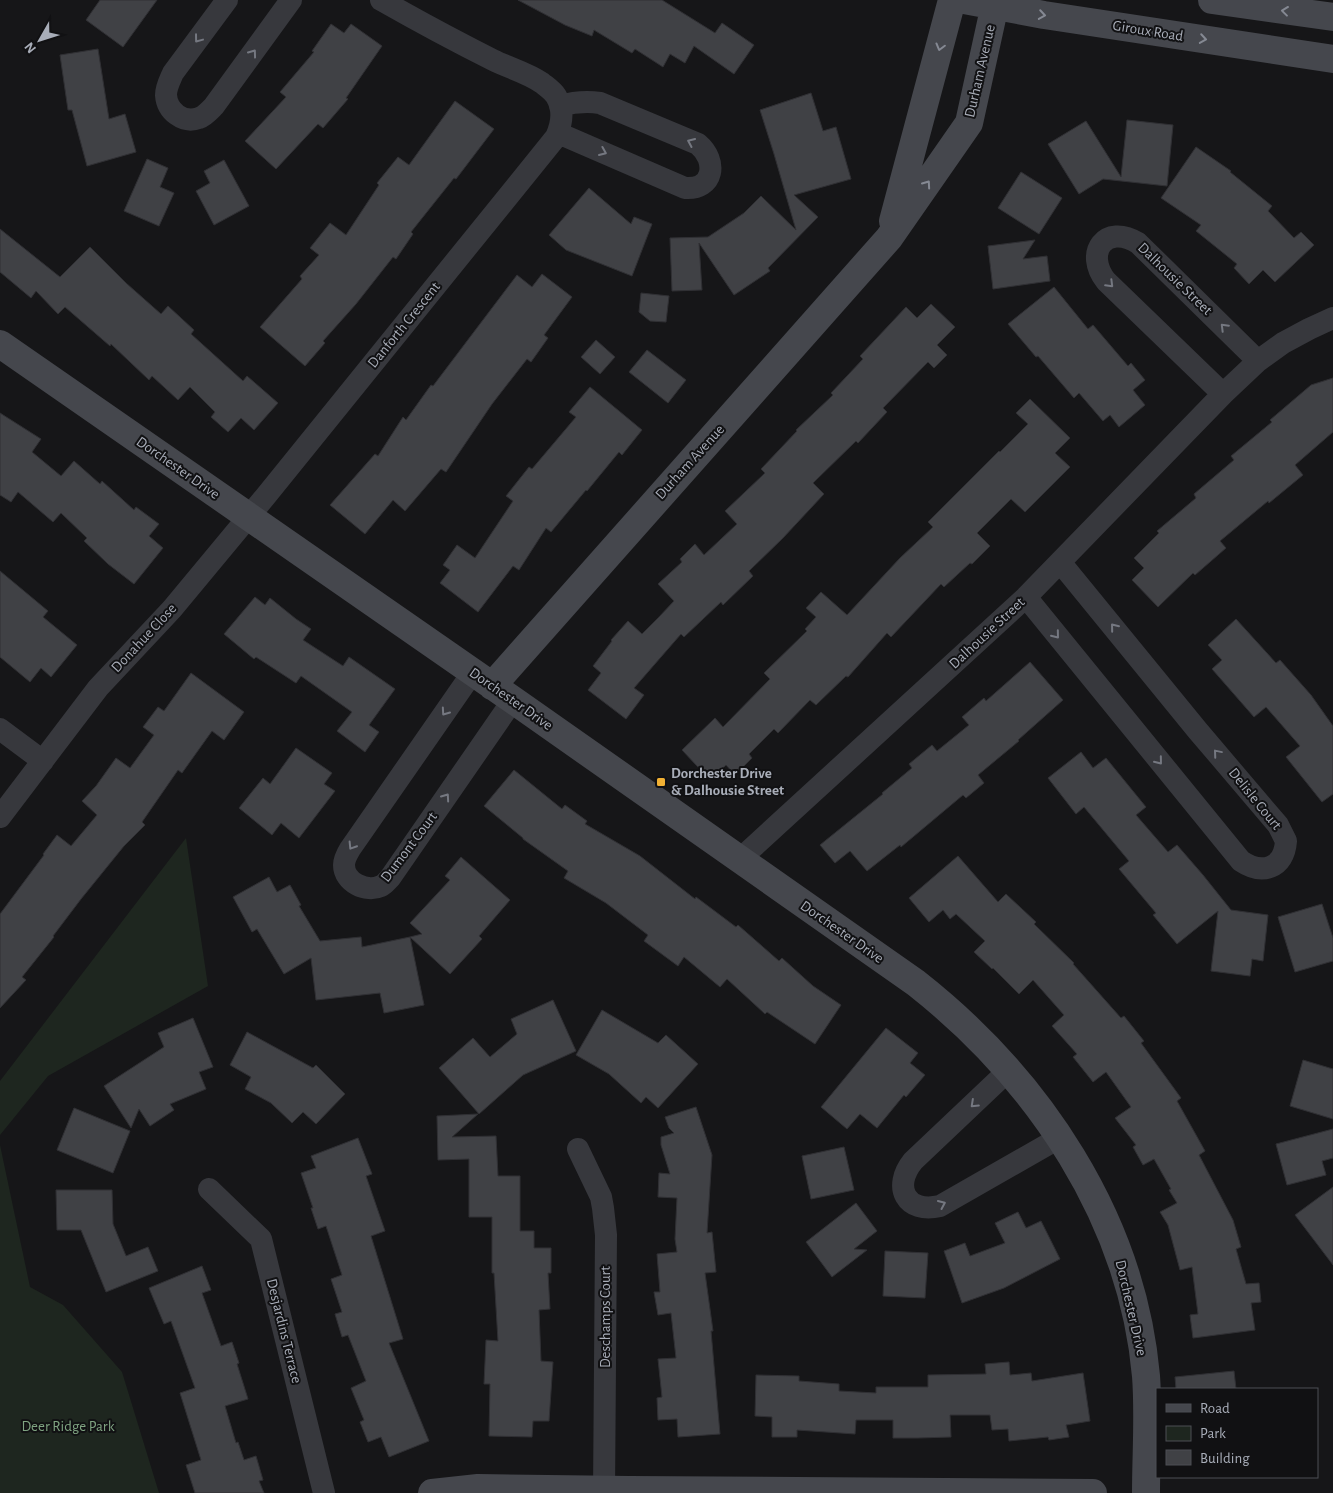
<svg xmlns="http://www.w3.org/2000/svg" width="1333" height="1493" font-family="'Alegreya Sans',sans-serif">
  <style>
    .green { fill: #1e261f }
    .building { fill: #404145; stroke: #303034 }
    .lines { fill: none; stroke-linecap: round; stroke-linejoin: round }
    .street { stroke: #37383d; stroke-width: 22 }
    .secondary { stroke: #45474d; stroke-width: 28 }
    .oneway { stroke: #858993 }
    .oneway2 { stroke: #757881 }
    .poi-dot { fill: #f2b134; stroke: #111113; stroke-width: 2 }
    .labels { text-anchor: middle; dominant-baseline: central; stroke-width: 4; stroke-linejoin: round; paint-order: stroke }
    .street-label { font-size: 15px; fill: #a8adb8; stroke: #111113 }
    .poi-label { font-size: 15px; font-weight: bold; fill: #a8adb8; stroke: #111113; text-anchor: start }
    .park-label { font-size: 15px; fill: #7fa381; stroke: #111113 }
  </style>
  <rect width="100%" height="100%" fill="#161618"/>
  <path class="green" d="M186,838L208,986L48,1076L0,1135V1081Z
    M0,1145L30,1287L63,1305L122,1372L159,1493H0Z"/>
  <path class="building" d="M100,0H157L123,47L86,20Z
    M518,0H662L715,33L722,23L754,45L734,74L694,46L685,63L670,54L663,67L635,49L632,53L594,30L592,36L565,25Z
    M331,24L344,33L351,24L382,46L346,98L348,99L323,128L318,124L276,169L245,141L286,97L280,92L314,52L312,51Z
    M98,49L109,119L125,114L136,152L87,166L72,110H68L60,55Z
    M811,93L823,131L836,127L851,179L794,195L818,217L768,268L770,271L734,295L699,243L702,290L672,291L670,238L708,237L744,213L761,196L796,230L774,154L760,110Z
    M455,101L494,129L456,179L454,178L411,232L413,234L396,259L393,257L356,304L323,341L325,343L305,366L260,327L302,279L300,276L319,255L310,248L330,223L346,235L379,185L377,183L398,157L409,165Z
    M1127,120L1173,125L1167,186L1103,179L1079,194L1048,144L1086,121L1121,177Z
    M1196,147L1231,171L1230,172L1272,206L1268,211L1294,238L1301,232L1314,245L1275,282L1263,270L1249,284L1234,268L1237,264L1196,231L1201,225L1161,198Z
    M147,159L168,168L160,187L174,193L159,226L124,211Z
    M224,160L249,206L214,225L196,191L210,183L204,171Z
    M1021,172L1062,198L1039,234L998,208Z
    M589,188L631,224L634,217L652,224L632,276L566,250L549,235Z
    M0,229L60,277L90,247L126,283L161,314L168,306L194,330L191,334L243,381L247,376L278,403L254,430L241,418L228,432L211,417L215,412L190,387L178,400L152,376L149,380L111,344L110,346L65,307L58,314L36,291L31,298L0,272Z
    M1035,240L1023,259L1047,256L1050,281L993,289L988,246Z
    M542,274L572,297L544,335L548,338L531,362L527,359L492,404L446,472L441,469L405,511L393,500L365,534L330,505L375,454L378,456L403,417L406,420L431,385L433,386L517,275L532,287Z
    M1054,287L1088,329L1093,325L1128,366L1131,363L1145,380L1133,390L1145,405L1119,427L1110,415L1103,421L1079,393L1074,398L1038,356L1036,357L1008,324Z
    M641,293L669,296L666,322L650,321L639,312Z
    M931,304L955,327L937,345L947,355L934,368L928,362L883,408L887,412L858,443L856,441L813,483L824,494L783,538L749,571L753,576L723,605L721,602L684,637L681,634L634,688L644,695L626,719L588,690L601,673L593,666L612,641L611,640L628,621L642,634L658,618L674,601L658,584L682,562L680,559L695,544L704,555L737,524L725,511L765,473L761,469L797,431L796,430L833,395L831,393L863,359L860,356L906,307L917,318Z
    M596,340L615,357L600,374L581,357Z
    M647,350L686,380L668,403L629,372Z
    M1333,378V432L1295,465L1303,475L1269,503L1268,501L1220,541L1226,548L1195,575L1193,573L1158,607L1132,580L1144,568L1134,558L1159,533L1157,531L1196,498L1194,494L1234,460L1231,456L1272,422L1270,420L1311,385Z
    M590,387L642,430L622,455L619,452L587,491L586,490L551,532L546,528L519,570L513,566L478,612L440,583L450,570L443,565L457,545L475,558L513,501L506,496L529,467L532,469L576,417L569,412Z
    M1030,399L1070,438L1055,453L1070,467L1025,512L1011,499L977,533L990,546L972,564L970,563L944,587L941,584L891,637L887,633L848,677L846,676L816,705L810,700L778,733L774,729L749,754L752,758L735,775L726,765L710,780L682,750L715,718L723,727L770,679L764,673L807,631L805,629L816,617L806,608L821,592L847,615L900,558L933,527L928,522L999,451L1000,452L1028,424L1016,413Z
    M0,413L41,439L32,452L61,476L74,461L100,484L102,481L134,510L136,507L159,524L149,536L163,548L134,584L108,564L84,541L87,538L61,513L53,522L18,492L11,502L0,495Z
    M0,571L48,611L43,617L77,645L51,677L41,668L30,682L0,657Z
    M255,597L265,605L270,598L296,619L311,629L303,640L343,666L349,657L395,689L369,725L379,732L365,752L337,731L352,712L301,676L296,683L256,657L254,659L224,634Z
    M1236,619L1276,663L1280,660L1311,695L1333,726V794L1322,802L1286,757L1300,746L1266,707L1254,717L1212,669L1222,660L1208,645Z
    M1030,662L1063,700L1018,740L1019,741L978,775L984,783L966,798L963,795L901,847L900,845L867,871L850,851L835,863L820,845L883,794L882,793L912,768L909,764L932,745L937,751L969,725L962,717L984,698L986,701Z
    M191,673L244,712L224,740L212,731L182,773L178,770L142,822L145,825L124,846L81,899L53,936L54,937L22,977L26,980L0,1008V914L44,855L43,854L57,835L71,846L97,815L82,801L96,786L116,758L130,768L154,735L143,727L158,707L164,711Z
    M296,748L332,773L324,784L335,791L299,838L281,823L272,835L239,808L263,778L270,784Z
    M1081,752L1093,768L1106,758L1146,807L1136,815L1168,852L1177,845L1203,875L1231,910L1268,915L1263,961L1252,959L1250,976L1211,971L1218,911L1177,944L1153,915L1156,913L1119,869L1129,861L1084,807L1076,814L1048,778Z
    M514,770L562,809L565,805L587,821L585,824L640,856L695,899L696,897L736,927L738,925L779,961L782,958L813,986L841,1005L815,1044L767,1012L765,1014L727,979L720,987L684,957L678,966L644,941L648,935L606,903L564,878L568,871L523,839V838L484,806Z
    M958,856L998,902L1006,894L1036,922L1034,924L1074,963L1073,964L1121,1018L1124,1016L1144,1041L1141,1043L1181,1098L1177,1101L1205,1151L1199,1155L1233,1220L1241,1247L1236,1249L1246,1284L1259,1283L1261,1302L1251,1303L1255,1330L1193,1338L1190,1315L1198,1314L1192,1267L1180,1270L1168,1225L1160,1212L1177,1203L1169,1190L1171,1189L1154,1159L1143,1165L1133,1147L1136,1145L1115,1118L1131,1107L1106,1072L1093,1082L1073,1057L1077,1054L1052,1026L1064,1015L1033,980L1019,994L993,968L992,969L974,952L985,941L956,914L950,919L943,910L929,922L909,898Z
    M461,857L510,900L479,936L482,939L450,974L410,937L422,934L410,923L450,880L445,876Z
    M269,877L277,892L290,885L301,905L299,906L320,941L361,937L362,947L410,937L424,1005L384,1013L380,993L316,1000L311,958L284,974L257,929L252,932L233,897Z
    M1322,904L1333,938V961L1295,972L1278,917Z
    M553,1000L576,1051L523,1075L479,1114L439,1068L473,1038L490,1057L517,1034L511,1019Z
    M602,1010L658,1043L666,1035L698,1064L658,1108L646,1097L641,1103L609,1074L576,1055Z
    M193,1018L213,1067L199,1072L206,1089L170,1104L174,1110L150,1126L139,1109L131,1128L104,1086L164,1047L158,1033Z
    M886,1028L918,1053L910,1063L925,1075L906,1097L904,1095L877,1128L860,1114L847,1129L821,1107Z
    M247,1032L313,1068L316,1065L345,1094L316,1124L303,1112L292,1123L271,1103L245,1089L251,1077L230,1065Z
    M1303,1060L1333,1069V1119L1290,1106Z
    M696,1107L712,1155L707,1233L712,1232L716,1272L705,1273L713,1331H711L720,1434L678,1437L677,1419L658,1420L657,1398L662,1397L658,1359L676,1358L671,1313L658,1315L654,1292H660L657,1254L677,1252L675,1239L677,1198L658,1197L659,1173L670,1174L661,1145V1137L674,1133L669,1128L665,1117Z
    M74,1108L130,1131L113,1173L57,1150Z
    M478,1114L452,1137L496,1136L498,1176H520V1231H534V1248H551V1273H548L550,1309L539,1310L541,1361L553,1362L549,1421H533L532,1437L489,1436L490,1384H484L486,1340L498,1341L494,1273H492V1217H469V1159L438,1160L437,1116Z
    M1333,1129V1158L1322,1161L1326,1175L1287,1185L1276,1144Z
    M358,1138L372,1174L366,1176L385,1231L371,1236L403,1339L389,1343L429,1441L389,1457L381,1437L368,1442L360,1422L364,1420L351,1388L366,1381L348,1335L342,1337L335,1314L342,1312L331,1279L342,1275L326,1226L318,1229L311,1208H313L301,1173L316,1168L311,1156Z
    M844,1147L854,1190L811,1199L802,1156Z
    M1333,1187V1265L1295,1215Z
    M56,1190H112L113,1224L126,1256L148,1247L158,1271L106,1292L81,1230H57Z
    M856,1203L877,1231L854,1249L867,1250L832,1277L806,1242Z
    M1018,1212L1026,1228L1041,1221L1060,1259L1004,1288L962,1303L944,1251L965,1243L970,1256L1005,1243L995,1223Z
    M885,1251L928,1253L925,1298L883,1296Z
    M202,1266L211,1290L202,1293L221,1346L232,1342L239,1363L237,1364L248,1399L225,1406L236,1443L238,1442L244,1460L256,1456L263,1480L259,1481L264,1493H195L186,1465L201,1460L180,1393L195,1388L171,1321L164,1324L149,1288Z
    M1009,1362L1010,1375L1031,1373L1032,1381L1083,1373L1090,1421L1066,1425L1069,1437L1049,1440L1048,1437L1009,1441L1008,1429L992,1430L990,1415H950L951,1437L918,1438H893V1420H856L855,1434L797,1430V1437H772V1417L755,1416L756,1375L799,1376V1381L839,1384V1391L876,1393V1387H928V1375L986,1374L985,1364Z
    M1234,1371L1236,1389H1176L1175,1377Z"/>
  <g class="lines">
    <path class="street" d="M227,0L173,73C170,80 166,87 166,95C167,111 183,124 199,118C205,116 210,110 214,106L291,0
      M558,133L685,188C714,190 718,161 698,144L600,103C586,101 574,102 560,106
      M1223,394L1106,281C1084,253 1105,223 1138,243L1258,361
      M1026,597L1241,861C1262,875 1284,869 1286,841L1278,825L1198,731L1060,562
      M473,672L350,849C347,854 344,859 344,865C344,882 366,893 381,886C384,885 387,881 390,878L513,700
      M0,729L43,761
      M0,817L98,688L172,609L265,497L556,137C562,124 564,109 556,96C553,91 547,87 542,83C528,73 509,68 493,60C455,41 418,21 381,0
      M739,860L1026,597L1223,394L1258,361L1283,343L1309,329L1333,318
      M1009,1070L913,1161C892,1187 906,1214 940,1206L1059,1138
      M578,1149L601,1197L603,1208L606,1235L604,1493
      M209,1189L261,1239L324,1493"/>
    <path class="secondary" d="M964,0L1044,15L1333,59
      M1212,0L1333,17
      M893,221L952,0
      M0,344L513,700L916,983C1038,1079 1132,1218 1146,1376C1149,1415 1146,1454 1146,1493
      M492,686L889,238L969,123L996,0
      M432,1493L478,1488L629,1490L1093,1493"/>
  </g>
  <defs><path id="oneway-chevron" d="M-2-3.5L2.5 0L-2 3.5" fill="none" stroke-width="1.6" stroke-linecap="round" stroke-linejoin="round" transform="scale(1.25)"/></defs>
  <g class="oneway">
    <use href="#oneway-chevron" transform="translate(1285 11) rotate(-173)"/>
    <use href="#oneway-chevron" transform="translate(1042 15) rotate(9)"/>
    <use href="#oneway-chevron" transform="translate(1203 39) rotate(9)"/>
    <use href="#oneway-chevron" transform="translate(940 47) rotate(105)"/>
    <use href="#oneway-chevron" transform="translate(927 184) rotate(-55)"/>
  </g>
  <g class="oneway2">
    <use href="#oneway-chevron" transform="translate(198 39) rotate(127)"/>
    <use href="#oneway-chevron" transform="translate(253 53) rotate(-54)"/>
    <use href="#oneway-chevron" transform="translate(691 142) rotate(-156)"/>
    <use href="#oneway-chevron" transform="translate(603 152) rotate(23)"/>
    <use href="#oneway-chevron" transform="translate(1110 284) rotate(45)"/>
    <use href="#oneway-chevron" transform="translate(1224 327) rotate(-135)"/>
    <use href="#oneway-chevron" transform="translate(1114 627) rotate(-129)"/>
    <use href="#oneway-chevron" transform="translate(1056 635) rotate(51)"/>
    <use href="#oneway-chevron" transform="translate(445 712) rotate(125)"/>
    <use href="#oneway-chevron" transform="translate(1217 753) rotate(-130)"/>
    <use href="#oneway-chevron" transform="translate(1159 761) rotate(51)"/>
    <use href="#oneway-chevron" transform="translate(446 797) rotate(-55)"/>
    <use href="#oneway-chevron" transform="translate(352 846) rotate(122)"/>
    <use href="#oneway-chevron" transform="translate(974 1104) rotate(137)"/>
    <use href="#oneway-chevron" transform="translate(942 1204) rotate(-24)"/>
  </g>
  <rect class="poi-dot" x="656" y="777" width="10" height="10" rx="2.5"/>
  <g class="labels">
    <g class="street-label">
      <text transform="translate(1148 31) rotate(9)">Giroux Road</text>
      <text transform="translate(980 71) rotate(-77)">Durham Avenue</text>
      <text transform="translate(1175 279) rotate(44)">Dalhousie Street</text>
      <text transform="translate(404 325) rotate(-51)">Danforth Crescent</text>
      <text transform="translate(690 462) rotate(-48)">Durham Avenue</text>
      <text transform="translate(178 468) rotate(35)">Dorchester Drive</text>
      <text transform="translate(987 633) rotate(-43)">Dalhousie Street</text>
      <text transform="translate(144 638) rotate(-47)">Donahue Close</text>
      <text transform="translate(511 699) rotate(35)">Dorchester Drive</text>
      <text transform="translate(1255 799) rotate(51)">Delisle Court</text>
      <text transform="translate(409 847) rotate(-53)">Dumont Court</text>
      <text transform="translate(842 932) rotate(35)">Dorchester Drive</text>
      <text transform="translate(1131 1308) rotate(77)">Dorchester Drive</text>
      <text transform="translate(605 1317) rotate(-90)">Deschamps Court</text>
      <text transform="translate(284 1331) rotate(76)">Desjardins Terrace</text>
    </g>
    <g class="poi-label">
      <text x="671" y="773">Dorchester Drive<tspan x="671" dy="17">&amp; Dalhousie Street</tspan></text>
    </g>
    <g class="park-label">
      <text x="68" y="1426">Deer Ridge Park</text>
    </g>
  </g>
  <rect x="1156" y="1388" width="162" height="90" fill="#111113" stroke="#4d4f55"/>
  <rect x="1166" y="1404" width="25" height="8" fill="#45474d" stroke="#4d4f55"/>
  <text x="1200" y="1413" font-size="15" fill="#a8adb8">Road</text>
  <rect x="1166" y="1426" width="25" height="15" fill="#1e261f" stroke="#4d4f55"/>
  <text x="1200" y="1438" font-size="15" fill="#a8adb8">Park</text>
  <rect x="1166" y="1450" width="25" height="15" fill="#404145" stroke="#4d4f55"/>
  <text x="1200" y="1463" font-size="15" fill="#a8adb8">Building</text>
  <g transform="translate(40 40) rotate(231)" stroke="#111113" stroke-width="4" paint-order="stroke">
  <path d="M0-4L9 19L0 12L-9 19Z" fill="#a8adb8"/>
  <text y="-8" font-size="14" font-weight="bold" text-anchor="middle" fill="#a8adb8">N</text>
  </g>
</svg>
